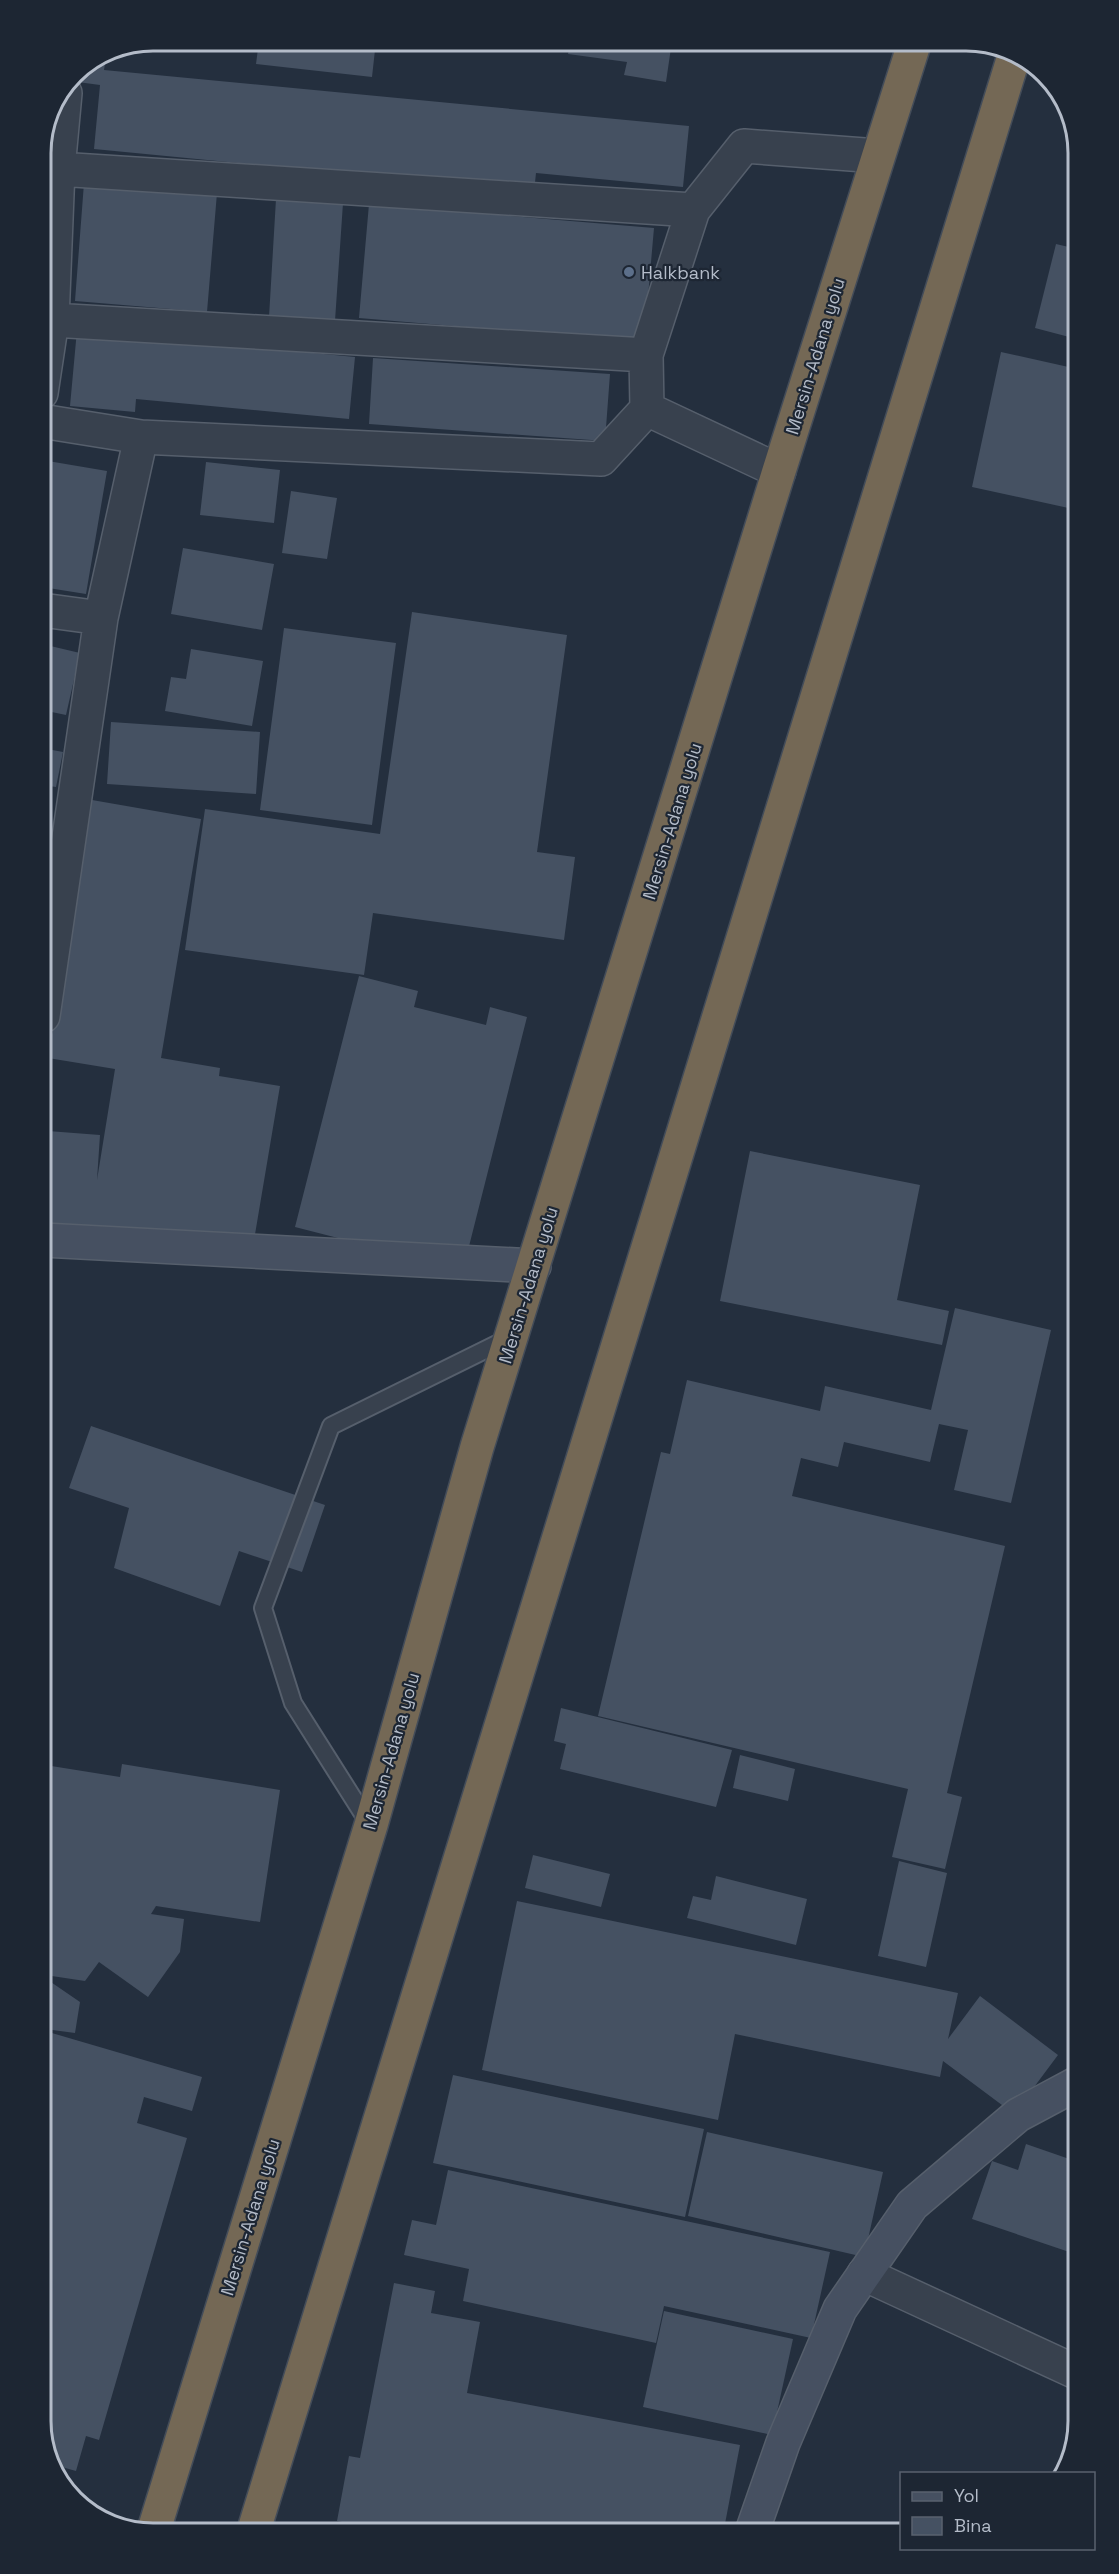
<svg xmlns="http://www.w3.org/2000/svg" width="1119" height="2574" font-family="'Space Grotesk',sans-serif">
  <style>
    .building { fill: #455162 }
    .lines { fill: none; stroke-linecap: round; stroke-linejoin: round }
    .lane-casing { stroke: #565f6c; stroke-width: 20 }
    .street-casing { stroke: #565f6c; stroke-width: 36 }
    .secondary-casing { stroke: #565f6c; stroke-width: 36 }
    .highway-casing { stroke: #434c59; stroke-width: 36 }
    .lane { stroke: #38414e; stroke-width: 16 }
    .street { stroke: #38414e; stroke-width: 33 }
    .secondary { stroke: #465061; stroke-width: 33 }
    .highway { stroke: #746855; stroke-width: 33 }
    .service-dot { fill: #5c6f8a; stroke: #1d2633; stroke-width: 2 }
    .labels { text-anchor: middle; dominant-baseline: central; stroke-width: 4.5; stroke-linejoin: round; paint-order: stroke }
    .poi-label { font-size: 18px; fill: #b4bcc9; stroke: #1d2633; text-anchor: start }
    .street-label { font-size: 18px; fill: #b4bcc9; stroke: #1d2633 }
    .rim { fill: none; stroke: #b4bcc9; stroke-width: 3 }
  </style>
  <rect width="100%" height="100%" fill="#242f3e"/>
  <path class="building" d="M259,41H376L372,77L256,64Z
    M571,41H672L666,82L624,75L627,62L568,54Z
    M107,51L104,70L689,126L683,187L536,173L534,192L94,149L100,85L70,81L74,73Z
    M84,183L217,193L207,312L75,301Z
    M276,199L343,203L335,321L269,317Z
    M369,204L654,228L644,342L359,318Z
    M1056,244L1073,248V338L1035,328Z
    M77,330L355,357L349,419L136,399L135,412L70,406Z
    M1001,352L1073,368V509L972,487Z
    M373,358L610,374L605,441L369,424Z
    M42,460L107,471L86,594L42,587Z
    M206,462L280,470L274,523L200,515Z
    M291,491L337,498L327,559L282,553Z
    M183,548L274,564L262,630L171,614Z
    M412,612L567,635L537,852L575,857L564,940L373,913L364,975L185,950L205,809L380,834Z
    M284,628L396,643L372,825L260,810Z
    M42,644L80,653L66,715L42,710Z
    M191,649L263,661L252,726L165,711L171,677L186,679Z
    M111,722L260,732L256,794L107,784Z
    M42,748L63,752L56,787L42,785Z
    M92,800L201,819L161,1058L220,1068L219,1076L280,1086L250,1264L44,1246L43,1164L46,1165L48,1131L100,1135L97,1180L115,1069L48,1058Z
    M359,976L418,991L414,1007L486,1025L490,1007L527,1017L463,1270L295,1227Z
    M750,1151L920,1185L897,1300L949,1311L942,1345L720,1301Z
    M955,1308L1051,1330L1011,1503L954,1490L968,1430L939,1424L930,1462L844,1442L838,1467L801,1458L792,1496L1005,1546L947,1793L962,1797L945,1869L892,1857L908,1789L598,1716L661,1452L670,1454L687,1380L820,1411L825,1386L931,1410Z
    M91,1426L325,1505L302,1572L239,1551L220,1606L114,1568L129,1508L69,1488Z
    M561,1708L732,1750L716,1807L560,1769L566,1744L554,1741Z
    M740,1755L795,1769L788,1801L733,1788Z
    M122,1764L280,1790L260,1922L156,1906L151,1914L184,1919L180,1952L148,1997L99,1962L85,1981L45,1975V1765L120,1777Z
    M533,1855L610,1874L601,1907L525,1888Z
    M899,1861L947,1873L926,1967L878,1956Z
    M716,1876L807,1899L796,1945L687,1918L693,1896L711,1900Z
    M517,1901L958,1993L948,2039L980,1996L1058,2055L1014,2114L943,2061L940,2077L735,2034L718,2120L482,2070Z
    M45,1978L80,2002L75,2033L45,2029Z
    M45,2031L202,2077L192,2111L144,2097L137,2123L187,2138L99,2440L86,2436L76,2471L51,2464L47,2458Z
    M453,2075L704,2129L685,2217L433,2163Z
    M707,2132L883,2172L864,2257L688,2216Z
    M1026,2144L1078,2162V2255L972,2219L992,2161L1018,2170Z
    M448,2170L830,2252L811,2338L664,2306L656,2343L463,2301L469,2269L404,2255L412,2220L436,2225Z
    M394,2283L435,2291L431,2313L480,2322L467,2393L740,2445L724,2529L392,2532L337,2521L349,2456L360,2458Z
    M664,2311L793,2339L772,2435L643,2407Z"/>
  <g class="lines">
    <defs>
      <path id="lane" d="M370,1825L293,1703L263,1608L331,1426L509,1338"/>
      <path id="street" d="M58,169L693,210L744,146L878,156
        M52,320L646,355
        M41,393L52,320L58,169L65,93
        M647,409L646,355L693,210
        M41,421L141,437L601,459L647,409L779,471
        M42,610L101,618
        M43,1016L101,618L141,437
        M864,2274L1078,2373"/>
      <path id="secondary" d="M43,1240L534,1266
        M753,2529L783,2443L840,2309L912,2205L1018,2115L1078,2083"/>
      <path id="highway" d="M153,2533L371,1825L477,1447L779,471L915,41
        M253,2533L1014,56"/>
    </defs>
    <use href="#lane" class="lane-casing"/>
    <use href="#street" class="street-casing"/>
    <use href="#secondary" class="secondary-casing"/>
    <use href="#highway" class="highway-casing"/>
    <use href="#lane" class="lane"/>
    <use href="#street" class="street"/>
    <use href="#secondary" class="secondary"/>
    <use href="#highway" class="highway"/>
  </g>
  <circle class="service-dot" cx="629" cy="272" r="6"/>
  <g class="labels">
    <g class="poi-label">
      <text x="641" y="272">Halkbank</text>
    </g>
    <g class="street-label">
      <text transform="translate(815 356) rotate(-73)">Mersin-Adana yolu</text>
      <text transform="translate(672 821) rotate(-73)">Mersin-Adana yolu</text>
      <text transform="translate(528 1285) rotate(-73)">Mersin-Adana yolu</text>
      <text transform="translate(391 1751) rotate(-74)">Mersin-Adana yolu</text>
      <text transform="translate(250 2217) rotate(-73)">Mersin-Adana yolu</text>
    </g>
  </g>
  <path d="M0 0H1119V2574H0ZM153 51H966A102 102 0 0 1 1068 153V2421A102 102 0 0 1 966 2523H153A102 102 0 0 1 51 2421V153A102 102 0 0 1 153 51Z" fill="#1d2633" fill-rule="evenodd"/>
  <path class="rim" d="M153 51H966A102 102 0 0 1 1068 153V2421A102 102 0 0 1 966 2523H153A102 102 0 0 1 51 2421V153A102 102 0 0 1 153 51Z"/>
  <rect x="900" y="2472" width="195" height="78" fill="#1d2633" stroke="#59626f" stroke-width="1.5"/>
  <rect x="912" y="2492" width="30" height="9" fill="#465061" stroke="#59626f" stroke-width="1.5"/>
  <text x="954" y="2502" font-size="18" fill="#b4bcc9">Yol</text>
  <rect x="912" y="2517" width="30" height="18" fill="#455162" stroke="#59626f" stroke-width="1.5"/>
  <text x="954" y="2532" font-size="18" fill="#b4bcc9">Bina</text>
</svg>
